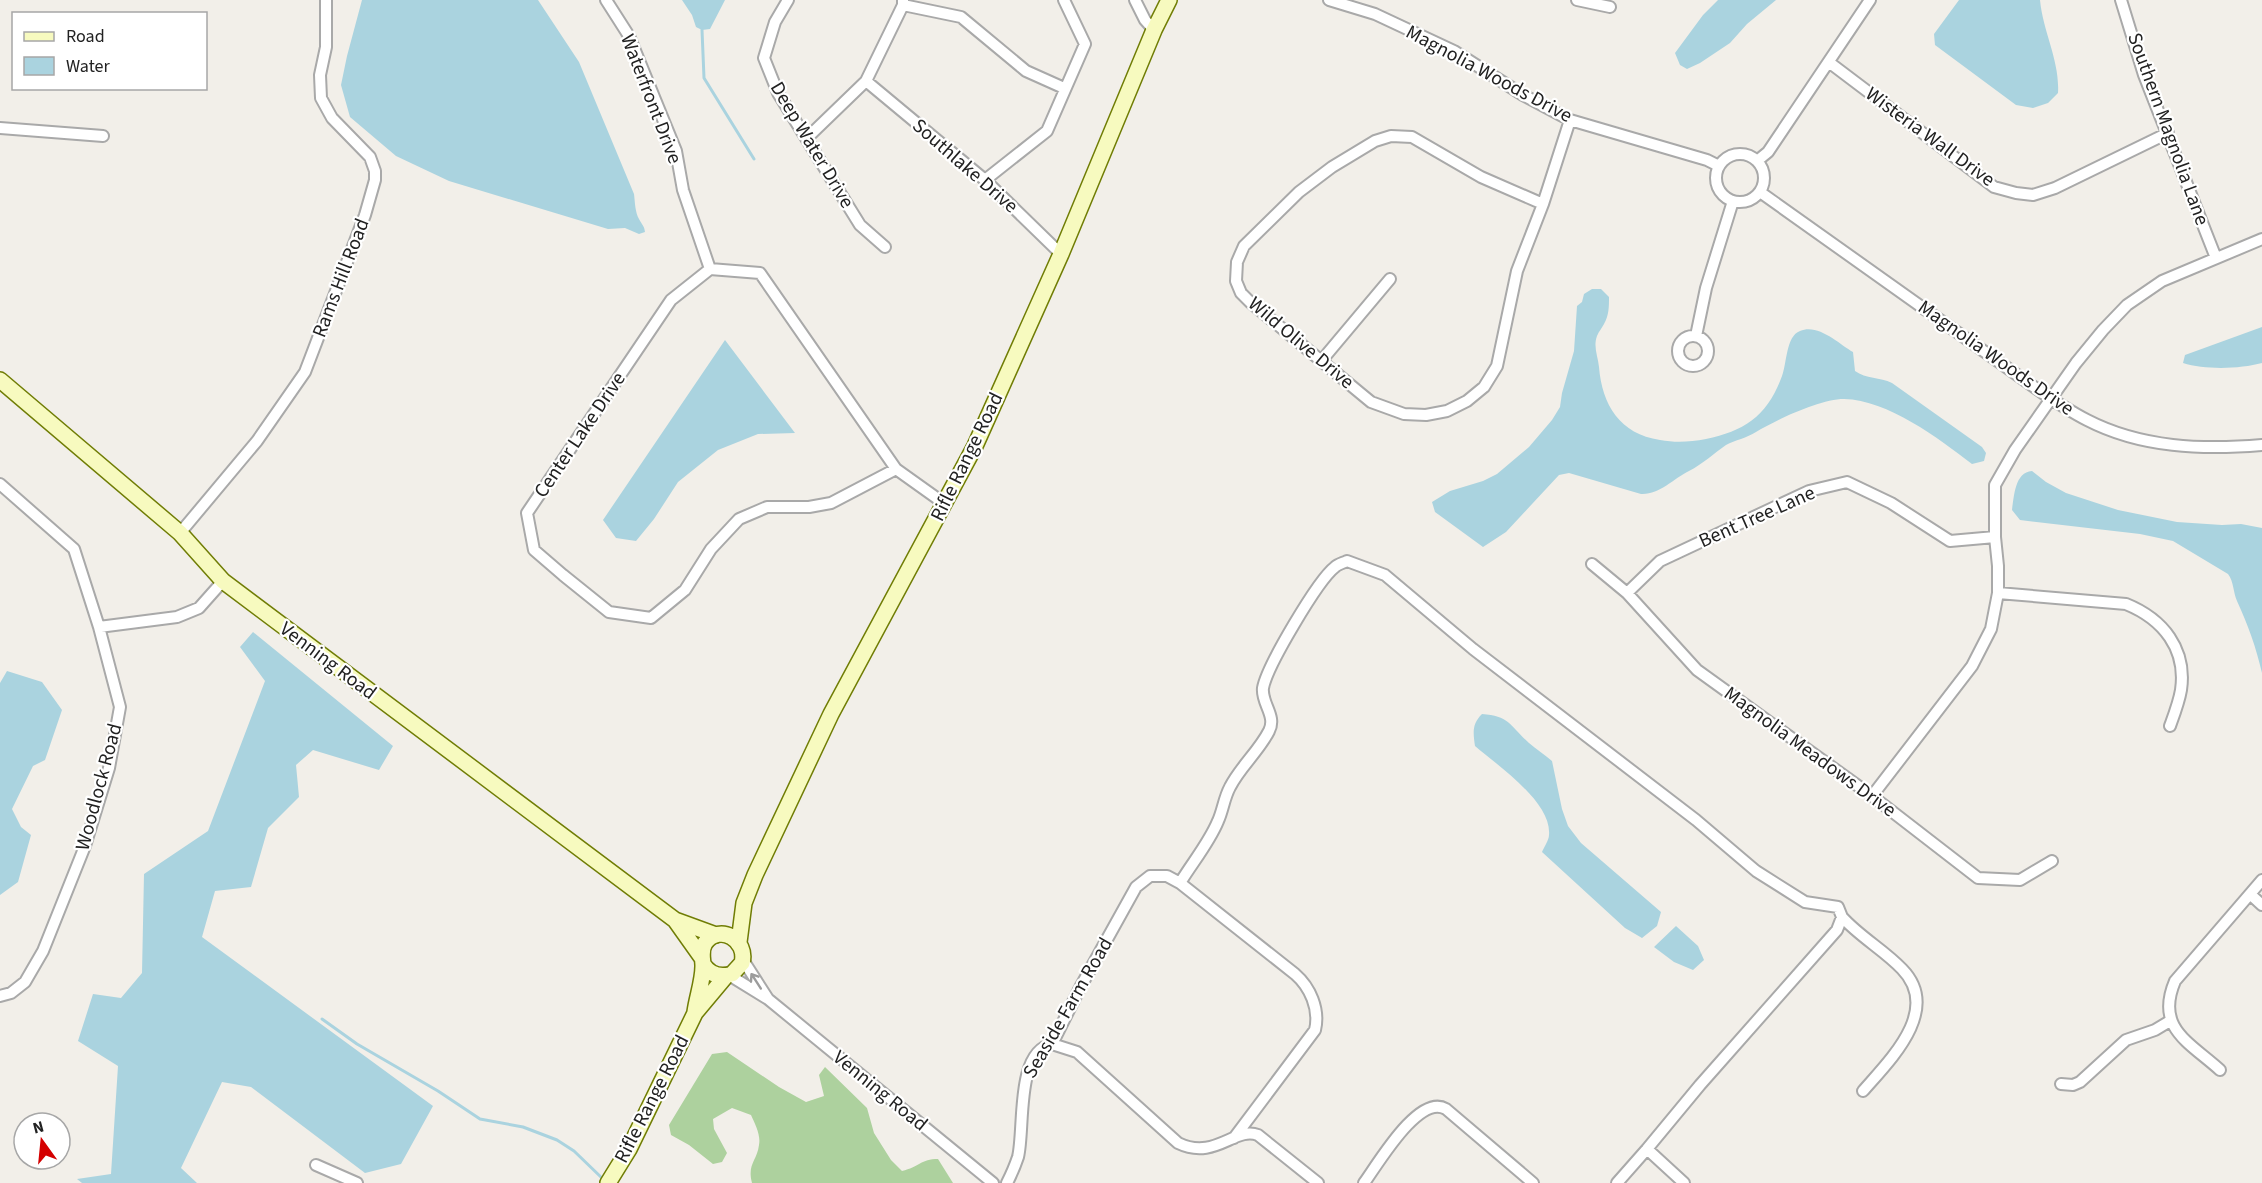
<svg xmlns="http://www.w3.org/2000/svg" width="2262" height="1183" font-family="'Source Sans 3',sans-serif">
  <style>
    .forest { fill: #add19e }
    .water { fill: #aad3df }
    .lines { fill: none; stroke-linecap: round; stroke-linejoin: round }
    .stream { stroke: #aad3df; stroke-width: 3 }
    .minor-casing { stroke: #a9a9a9; stroke-width: 14 }
    .secondary-casing { stroke: #707d05; stroke-width: 18 }
    .minor { stroke: #fff; stroke-width: 10 }
    .secondary { stroke: #f7fabf; stroke-width: 15 }
    .oneway { stroke: #9c9c9c }
    .labels { text-anchor: middle; dominant-baseline: central; stroke-width: 4.5; stroke-linejoin: round; paint-order: stroke }
    .street-label { font-size: 20px; fill: #222; stroke: #fff }
  </style>
  <rect width="100%" height="100%" fill="#f2efe9"/>
  <path class="forest" d="M727,1052L779,1087L806,1102L824,1096L819,1075L825,1067L867,1108L874,1133L891,1160L902,1171C919,1167 921,1159 938,1159L953,1183H752C747,1164 757,1161 759,1145C761,1135 755,1124 751,1115L732,1108L713,1119L714,1129L727,1153L722,1162L713,1164L689,1145L671,1135L669,1125L712,1054Z"/>
  <path class="water" d="M362,0H538L579,62L634,194C635,202 635,212 639,219C642,225 644,225 645,232L639,234L625,228L608,229L449,181L396,156L350,117L341,85L347,56Z
    M682,0H725L710,29L702,30L696,27L692,15Z
    M1718,0H1776L1747,24L1730,43L1700,63L1687,69L1680,65L1675,53L1703,15Z
    M1959,0H2040C2043,32 2060,61 2058,93L2048,103L2033,108L2016,105L1935,45L1934,34Z
    M1592,289H1601L1609,297C1609,307 1609,315 1604,324C1602,328 1599,331 1597,336C1593,347 1598,356 1599,367C1602,405 1620,434 1660,440C1676,443 1690,442 1706,439C1745,431 1768,415 1782,376C1787,363 1786,336 1800,331C1818,323 1839,344 1853,352L1855,371C1866,379 1880,377 1892,383L1982,447L1986,453L1984,461L1972,464C1938,438 1888,400 1844,399C1820,399 1776,420 1756,432C1747,438 1735,440 1726,445C1714,453 1703,464 1689,471C1673,479 1659,495 1641,494L1569,473L1559,475L1506,532L1483,547L1435,512L1432,502L1450,491L1483,481L1497,474L1529,447L1552,420L1560,407L1562,393L1574,351L1577,306L1582,302L1584,294Z
    M2262,327V363C2240,369 2205,370 2183,363L2185,355Z
    M725,340L795,433L758,434L718,450L678,482L654,519L636,541L616,538L603,520Z
    M2032,471L2046,482L2066,493L2118,510L2177,522L2222,525L2241,524L2262,528V673C2256,647 2248,625 2237,601C2233,592 2234,582 2228,574L2173,541L2140,534L2020,520L2012,510C2014,496 2015,472 2032,471Z
    M253,632L393,746L379,770L313,750L296,765L299,797L268,828L251,887L215,891L202,937L433,1106L401,1164L365,1173L251,1087L222,1082L181,1168L197,1183H82L77,1179L111,1174L118,1066L78,1041L93,994L121,998L142,973L144,874L208,831L265,681L240,647Z
    M7,671L42,682L62,710L45,760L33,766L12,809L21,827L31,835L18,882L0,895V683Z
    M1482,714C1510,716 1510,726 1529,743C1536,749 1545,755 1552,761L1562,809L1568,826L1581,843L1661,912L1657,926L1642,938L1625,928L1542,852C1544,847 1549,840 1549,835C1552,802 1497,765 1475,746C1473,732 1472,724 1482,714Z
    M1676,926L1698,946L1704,960L1693,970L1674,962L1654,947Z"/>
  <g class="lines">
    <path class="stream" d="M702,30L704,78L754,159
      M322,1019L357,1044L438,1091L480,1119L523,1127L557,1140L574,1151L603,1179"/>
    <defs>
      <path id="minor" d="M606,0L629,36L676,151L683,190L710,269
        M788,0L775,22L764,58L778,93L860,225L885,247
        M1135,0L1145,20L1154,30
        M1329,0L1375,14L1454,51L1523,95L1570,120L1707,160L1719,166
        M1577,0L1610,7
        M2121,0L2144,75L2216,258
        M903,5L961,17L1026,71L1064,88
        M1830,63L1994,187L2016,193L2033,195L2055,188L2168,133
        M866,81L985,180L1061,254
        M0,128L103,136
        M807,138L866,81L903,5V0
        M1716 178a24 24 0 1 1 48 0a24 24 0 1 1-48 0Z
        M1757,161L1768,152L1870,0
        M985,180L1047,131L1085,44L1064,0
        M1760,192L2051,399C2063,406 2075,414 2087,420C2141,448 2203,450 2262,445
        M1543,204L1481,177L1412,137L1391,136L1375,141L1332,167L1299,192L1244,246L1237,262L1236,281L1241,293L1250,302L1371,402L1404,414L1426,415L1447,411L1467,401L1484,387L1497,366L1517,271L1543,204L1570,120
        M1696,336L1706,288L1733,201
        M1678 351a15 15 0 1 1 30 0a15 15 0 1 1-30 0Z
        M1322,360L1390,279
        M896,469L831,503L809,507H767L739,519L711,549L685,590L651,618L609,612L563,575L534,550L527,513L671,300L710,269L760,273L896,469L945,504
        M0,484L74,549L99,627L120,707L109,768L85,846L43,951L25,982L11,993L0,996
        M180,533L257,441L305,372L365,215L375,180V171L370,157L332,118L321,98L320,75L326,47V0
        M1592,564L1627,593L1697,670L1872,796L1978,878L2020,880L2052,861
        M1627,593L1660,561L1809,491L1847,482L1891,503L1950,541L1995,537
        M1998,593L2126,604C2163,619 2187,649 2181,690C2179,702 2174,715 2170,726
        M99,627L177,617L199,608L223,581
        M1872,796L1972,666L1991,629L1998,593V566L1995,537V485L2015,450L2076,363L2103,330L2127,305L2162,281L2262,239
        M1180,883C1192,863 1209,843 1218,821C1223,810 1224,798 1230,787C1240,767 1259,751 1269,731C1277,716 1261,703 1263,688C1267,666 1318,580 1335,567C1338,564 1343,563 1347,561L1385,575L1473,649L1696,820L1756,871L1805,902L1838,907L1842,917L1837,930L1700,1085L1647,1149
        M2250,894L2262,905
        M1842,917C1860,937 1884,950 1902,969C1942,1010 1890,1060 1863,1091
        M729,975L768,999L743,960
        M768,999L993,1183
        M1052,1044L1077,1052L1178,1143C1215,1161 1235,1126 1258,1135L1318,1183
        M2220,1070C2189,1042 2155,1028 2175,981L2262,880
        M2061,1084L2073,1085L2080,1082L2126,1040L2155,1030L2170,1021
        M316,1165L357,1183
        M1007,1183C1011,1175 1015,1166 1018,1157C1025,1129 1015,1052 1052,1044L1081,986L1136,887L1150,876H1167L1180,883L1295,974C1310,987 1320,1009 1315,1030L1234,1138
        M1364,1183C1378,1164 1419,1093 1446,1109L1533,1183
        M1617,1183L1647,1149L1684,1183"/>
      <path id="secondary" d="M0,380L180,533L223,581L675,920L716,935
        M675,920L702,958
        M739,942L744,903L755,875L831,714L975,446L1061,254L1154,30L1169,0
        M695,1012C697,997 703,981 703,966C703,958 700,951 705,943C720,923 748,940 742,963L732,974C720,978 710,975 703,964
        M608,1183L629,1149L695,1013L726,976"/>
    </defs>
    <use href="#minor" class="minor-casing"/>
    <use href="#secondary" class="secondary-casing"/>
    <use href="#minor" class="minor"/>
    <use href="#secondary" class="secondary"/>
  </g>
  <defs><path id="oneway-shaft" d="M-6 0H5M1.5-3L5.5 0L1.5 3" fill="none" stroke-width="1.6" stroke-linecap="round" stroke-linejoin="round" transform="scale(1.5)"/></defs>
  <use class="oneway" href="#oneway-shaft" transform="translate(756 981) rotate(-123)"/>
  <g class="labels">
    <g class="street-label">
      <text transform="translate(1489 74) rotate(28)">Magnolia Woods Drive</text>
      <text transform="translate(651 99) rotate(69)">Waterfront Drive</text>
      <text transform="translate(2168 129) rotate(70)">Southern Magnolia Lane</text>
      <text transform="translate(1930 137) rotate(36)">Wisteria Wall Drive</text>
      <text transform="translate(812 145) rotate(59)">Deep Water Drive</text>
      <text transform="translate(965 166) rotate(41)">Southlake Drive</text>
      <text transform="translate(341 278) rotate(-69)">Rams Hill Road</text>
      <text transform="translate(1301 343) rotate(40)">Wild Olive Drive</text>
      <text transform="translate(1996 358) rotate(35)">Magnolia Woods Drive</text>
      <text transform="translate(580 435) rotate(-56)">Center Lake Drive</text>
      <text transform="translate(967 457) rotate(-64)">Rifle Range Road</text>
      <text transform="translate(1757 517) rotate(-24)">Bent Tree Lane</text>
      <text transform="translate(328 661) rotate(37)">Venning Road</text>
      <text transform="translate(1810 752) rotate(36)">Magnolia Meadows Drive</text>
      <text transform="translate(99 787) rotate(-75)">Woodlock Road</text>
      <text transform="translate(1068 1008) rotate(-60)">Seaside Farm Road</text>
      <text transform="translate(880 1091) rotate(39)">Venning Road</text>
      <text transform="translate(652 1099) rotate(-63)">Rifle Range Road</text>
    </g>
  </g>
  <rect x="12" y="12" width="195" height="78" fill="#ffffff" stroke="#a7a7a7" stroke-width="1.5"/>
  <rect x="24" y="32" width="30" height="9" fill="#f7fabf" stroke="#a7a7a7" stroke-width="1.5"/>
  <text x="66" y="42" font-size="18" fill="#222222">Road</text>
  <rect x="24" y="57" width="30" height="18" fill="#aad3df" stroke="#a7a7a7" stroke-width="1.5"/>
  <text x="66" y="72" font-size="18" fill="#222222">Water</text>
  <g transform="translate(42 1141) rotate(345)"><circle r="28" fill="#ffffff" stroke="#a7a7a7" stroke-width="1.5"/>
  <path d="M0-4.5L10 22L0 15L-10 22Z" fill="#d40000"/>
  <text y="-9" font-size="16" font-weight="bold" text-anchor="middle" fill="#222222">N</text>
  </g>
</svg>
